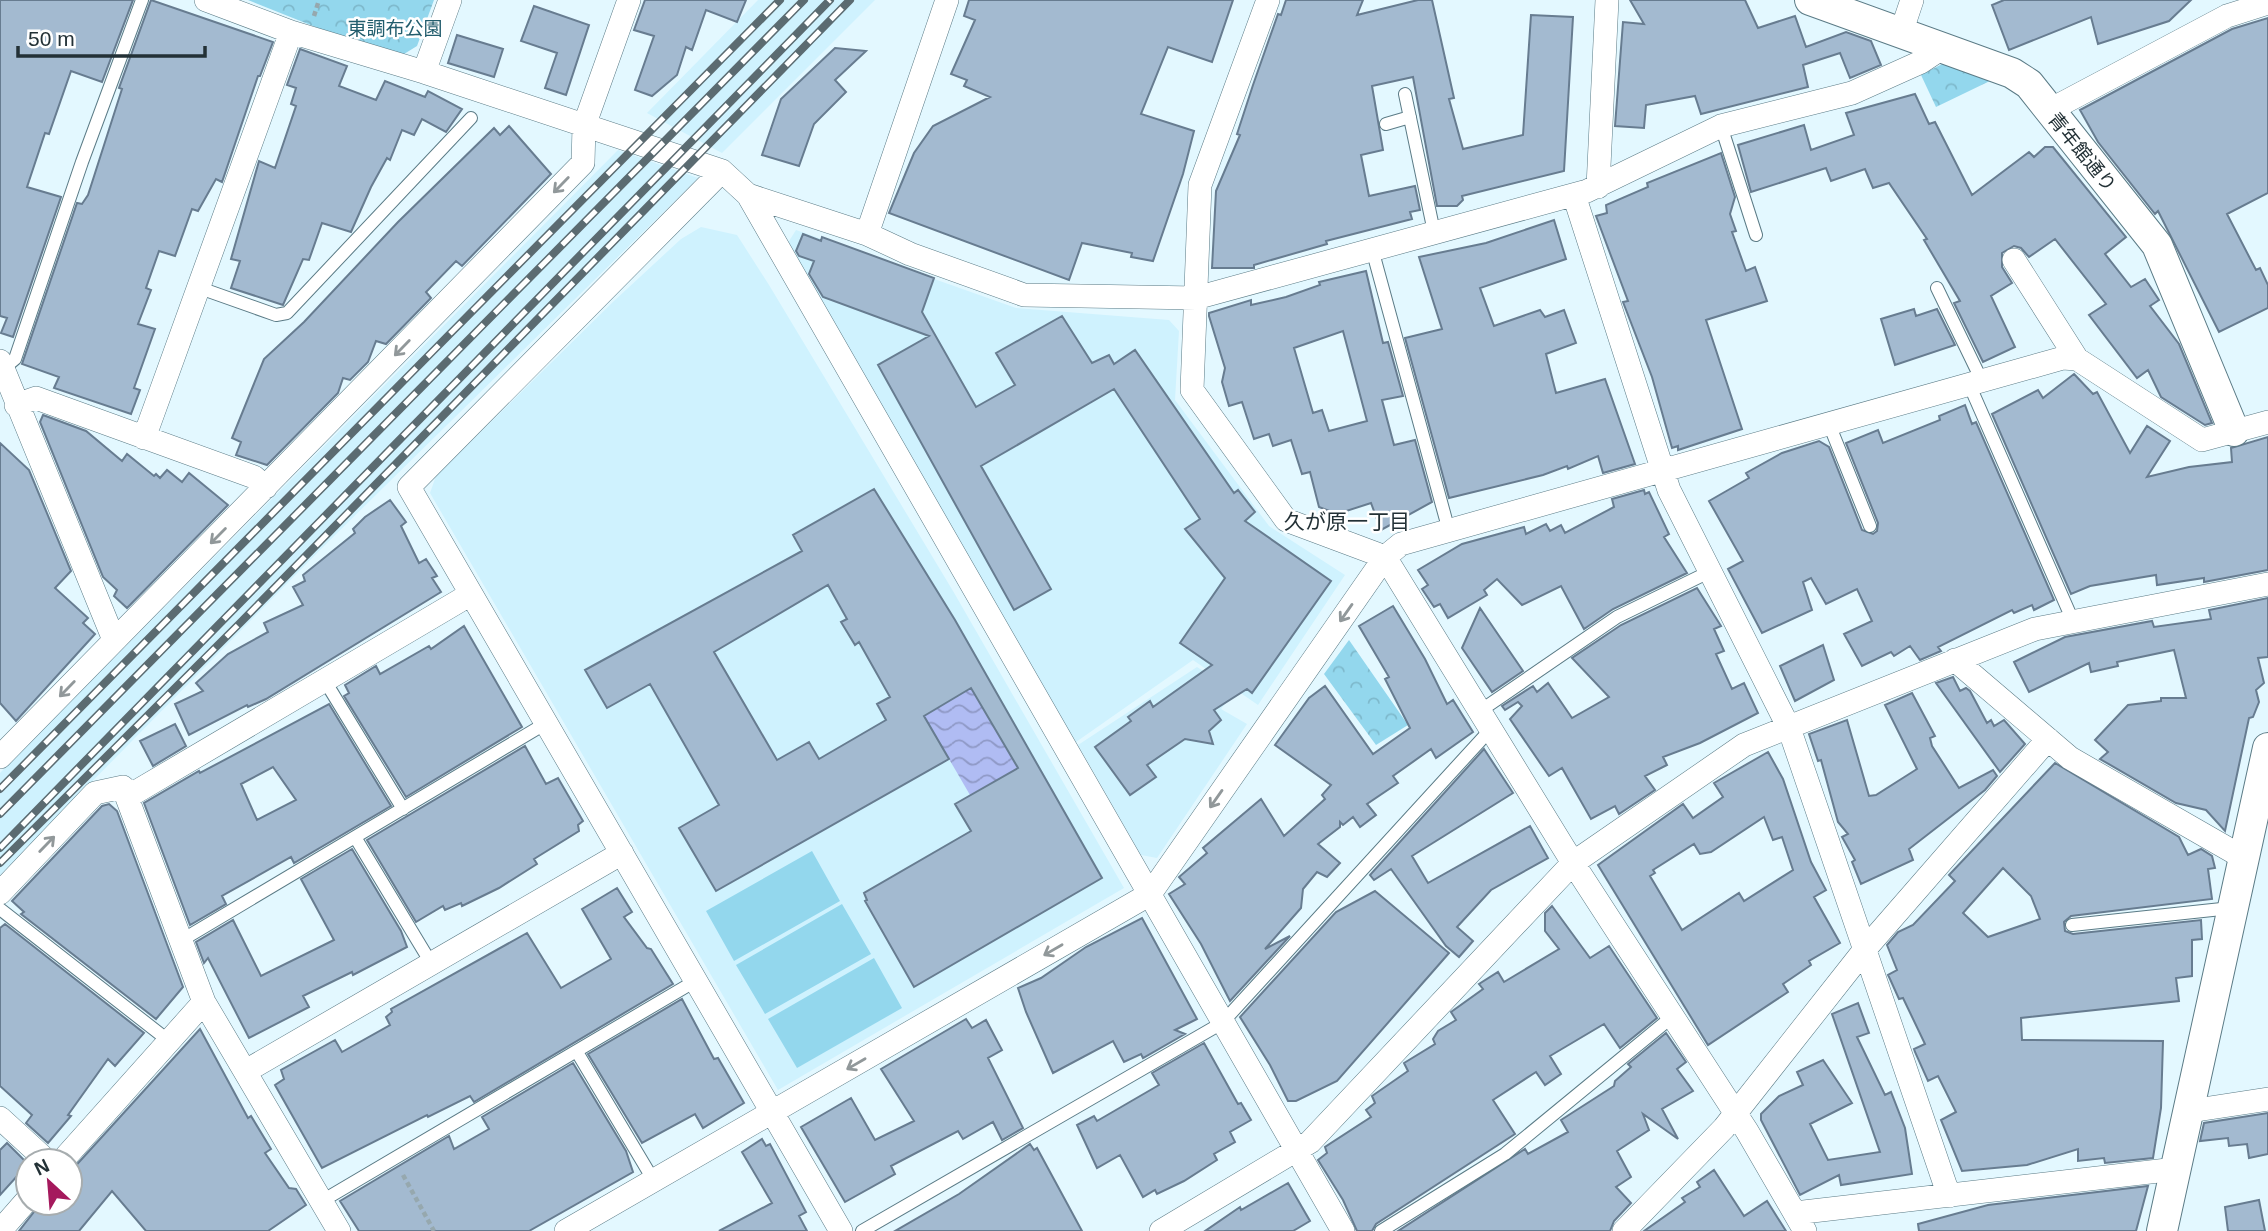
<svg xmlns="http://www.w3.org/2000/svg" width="2268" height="1231" font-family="Arial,'Noto Sans JP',sans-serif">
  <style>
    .built { fill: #cff2fe }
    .park { fill: url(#park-crowns) }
    .pitch { fill: #93d7ed }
    .water { fill: url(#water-waves) }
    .building { fill: #a3bad0; stroke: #677c90; stroke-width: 2; fill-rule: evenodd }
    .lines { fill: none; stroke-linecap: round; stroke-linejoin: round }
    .service-casing { stroke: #5b7b86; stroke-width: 14 }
    .minor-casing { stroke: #5b7b86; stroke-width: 24 }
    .tertiary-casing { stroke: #5b7b86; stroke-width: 32 }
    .path { stroke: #96a8ae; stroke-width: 4.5; stroke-dasharray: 5 3.5; stroke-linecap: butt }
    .service { stroke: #fff; stroke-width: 12 }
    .minor { stroke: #fff; stroke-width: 23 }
    .tertiary { stroke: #fff; stroke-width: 30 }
    .rail-casing { stroke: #5b6b71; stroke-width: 8 }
    .rail { stroke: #fff; stroke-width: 5; stroke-dasharray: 16; stroke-linecap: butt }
    .oneway { stroke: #91989a }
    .labels { text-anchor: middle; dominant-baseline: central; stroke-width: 5; stroke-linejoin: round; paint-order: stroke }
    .park-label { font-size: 19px; fill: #225d6d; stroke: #fff }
    .street-label { font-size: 19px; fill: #233136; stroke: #fff }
    .neighbourhood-label { font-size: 21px; fill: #233136; stroke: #fff }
  </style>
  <defs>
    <pattern id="park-crowns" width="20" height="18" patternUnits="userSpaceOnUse" patternTransform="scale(1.75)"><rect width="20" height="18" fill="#93d7ed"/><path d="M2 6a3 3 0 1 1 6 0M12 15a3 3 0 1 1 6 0" fill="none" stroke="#7eb9cc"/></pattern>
    <pattern id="water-waves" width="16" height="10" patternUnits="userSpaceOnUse" patternTransform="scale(1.75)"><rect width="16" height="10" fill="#b0bcf3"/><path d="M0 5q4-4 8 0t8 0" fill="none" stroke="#8f99c6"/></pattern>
  </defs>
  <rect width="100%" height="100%" fill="#e3f8ff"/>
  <path class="built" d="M758,0H875L722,153L647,113Z
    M618,150L698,178L322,548L0,875V773Z
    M701,227L737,235L769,285L953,591L1124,888L778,1090L430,493L436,476L614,301L681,239Z
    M796,230L1016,308L1169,320L1179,331L1175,400L1269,526L1345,575L1258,705L1193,660L1076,742L784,249Z
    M1197,667L1235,691L1221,709L1247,724L1157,858L1141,855L1078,745Z"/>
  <path class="park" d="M248,0H434L417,46L396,59Z
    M1946,62L1994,79L1936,107L1921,75Z
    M1349,640L1408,725L1376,745L1324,674Z"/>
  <path class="pitch" d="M812,851L840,901L734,961L706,911Z
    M842,904L871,954L765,1014L736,965Z
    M874,958L902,1008L797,1068L768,1019Z"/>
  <path class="water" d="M971,688L1018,768L970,795L924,716Z"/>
  <path class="building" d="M0,0H133L102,82L71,71L49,134L45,133L27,187L61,197L13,337L1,333L7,318L0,316Z
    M151,0L273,42L260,76H258L222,182L216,179L198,211L192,209L175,256L159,251L146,288L151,290L138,324L155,329L134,388L140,390L131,414L54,388L59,377L22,364L77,203L82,204L88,195L122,89L119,88Z
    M645,0H746L737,22L706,10L692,50L686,47L677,75L652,96L635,90L654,36L634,30Z
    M969,0H1233L1212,62L1168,47L1141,114L1194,131L1183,174L1153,261L1131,257L1132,253L1082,243L1069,280L889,213L914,153L933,126L990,97L964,86L967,80L951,74L975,20L964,16Z
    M1286,0H1363L1357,15L1418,0H1432L1454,98L1449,99L1463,149L1523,135L1531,15L1573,17L1564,171L1462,196L1463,200L1457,206H1437L1413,77L1372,86L1383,150L1361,155L1369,196L1415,186L1420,210L1410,212L1412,219L1326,241L1327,244L1254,265V268H1212L1216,191L1240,135L1237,134L1253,85L1278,14L1281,15Z
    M1630,0H1745L1758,28L1795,16L1806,47L1846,32L1871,41L1881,65L1850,78L1840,53L1803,65L1808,87L1701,114L1695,96L1646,105L1644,128L1615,126L1623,22L1644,24Z
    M2004,0H2191L2169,21L2098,44L2091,17L2009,50L1992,5Z
    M534,6L589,25L566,95L545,88L557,53L521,41Z
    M2268,18V193L2227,214L2256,270L2260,268L2268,285V308L2219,332L2158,211L2155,214L2098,142L2080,110L2232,29Z
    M457,35L503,49L494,77L448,63Z
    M835,48L866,51L835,80L846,92L814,124L799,166L762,155L781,99Z
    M300,49L347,66L339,86L376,100L385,81L425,97L428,91L462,109L446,132L422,119L414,135L402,130L390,160L387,158L371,187L351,232L322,223L309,260L303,259L283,305L231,288L240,261L231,259L259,161L275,168L296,106L291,104L296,88L287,85Z
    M1915,94L1929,124L1935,122L1972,195L2029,152L2034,157L2045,147H2053L2126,237L2105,254L2131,287L2145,279L2159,300L2150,306L2179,344L2212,423L2205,425L2161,397L2148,370L2137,378L2089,315L2106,304L2055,239L2029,257L2021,248L2014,246L2002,253V267L2012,283L1991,296L2015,347L1983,362L1954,303L1960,301L1924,240L1927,239L1889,183L1873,188L1865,169L1831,181L1826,168L1751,192L1738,145L1804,125L1811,150L1854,135L1846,113Z
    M509,126L551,174L462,266L456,261L426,292L431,298L386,344L376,341L368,362L350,380L343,378L338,393L267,465L236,455L241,442L232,438L264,359L304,322L398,222L494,128L500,135Z
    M1721,153L1735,197L1730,214L1736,231L1732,232L1746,271L1755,267L1767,301L1706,320L1742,429L1678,450V446L1672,448L1652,377L1623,302L1628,301L1596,216L1607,213L1606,205L1648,187L1647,183Z
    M1554,220L1566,259L1480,288L1494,326L1540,310L1545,317L1564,310L1576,343L1546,354L1556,393L1605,379L1635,464L1603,473L1598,456L1568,469L1567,466L1543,475L1449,498L1405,338L1442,329L1419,257L1486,243Z
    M803,234L821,241L822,237L934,278L922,312L976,407L1015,385L996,353L1062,316L1092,363L1109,355L1114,364L1135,350L1234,493L1238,490L1255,512L1245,521L1331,581L1252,693L1247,689L1214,710L1221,720L1209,731L1213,744L1185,739L1147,765L1156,777L1130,795L1095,747L1131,721L1128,717L1150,701L1153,707L1212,665L1180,643L1225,578L1185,529L1200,519L1114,389L981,466L1051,589L1014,610L878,365L929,336L823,297L809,274L814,261L799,256L796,251Z
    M1366,271L1383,343L1388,342L1403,396L1382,400L1394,445L1415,440L1432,502L1381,530L1371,503L1337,514L1319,507L1310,472L1302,474L1291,440L1273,446L1269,434L1254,439L1242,402L1229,406L1222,382L1225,368L1209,316V313L1251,300V305L1286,297L1320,285L1319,282ZM1343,331L1367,421L1329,431L1322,410L1313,413L1294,348Z
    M1914,309L1916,316L1937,309L1955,345L1895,365L1881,319Z
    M2074,374L2093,394L2097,392L2130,453L2147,426L2170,441L2147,477L2189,467L2232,462L2231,448L2268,437V570L2204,582V578L2157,585L2156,575L2090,586L2071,594L1992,414L2038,390L2043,398Z
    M1965,405L1972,424L1976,422L2054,600L2034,610L2032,605L2014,613L2012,610L1938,647L1941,651L1920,660L1910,646L1894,656L1891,652L1862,666L1844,634L1872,621L1857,589L1826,604L1811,578L1803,582L1812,610L1762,633L1728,569L1743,561L1709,501L1749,478L1746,473L1782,453L1819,441L1829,447L1862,530L1873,534L1877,531L1878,523L1846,443L1878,430L1883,443L1940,420L1939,416Z
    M43,415L86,431L122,461L127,454L154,476L156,474L160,478L167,470L182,482L189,473L228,505L127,608L114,596L117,590L103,577L40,422Z
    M0,443L29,470L71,571L55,588L88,618L83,623L95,634L16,721L0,703Z
    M874,489L955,620L1102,878L914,987L865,901L867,900L864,893L971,831L955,804L1018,768L971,688L924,716L949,759L716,891L679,828L719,805L650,684L607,708L585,670L802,551L793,535ZM828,585L847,619L841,622L855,645L859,642L890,697L877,704L886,720L819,759L809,742L777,760L714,652Z
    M1644,490L1645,494L1649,492L1669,534L1664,537L1687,573L1613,609L1584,629L1561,586L1522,605L1497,579L1484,590L1487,595L1448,618L1440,604L1434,607L1422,589L1428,585L1418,570L1462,544L1524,527L1526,534L1546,524L1550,531L1561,525L1565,533L1614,507L1612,499Z
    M390,500L406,522L401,526L419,563L426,559L437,576L432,578L441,592L266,699L248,707L247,705L189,735L175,704L203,691L196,683L228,654L268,632L264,623L303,605L293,587L305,581L303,575L355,533L353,529L365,517Z
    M1697,588L1721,626L1714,629L1724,651L1716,654L1732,689L1744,683L1758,713L1700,743L1663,757L1667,765L1645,776L1655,790L1619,814L1615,806L1591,819L1562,768L1549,776L1510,719L1522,706L1518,702L1505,710L1502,706L1533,686L1537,692L1548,683L1572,718L1609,697L1572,658L1621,625Z
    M2268,598V657L2258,658L2264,683L2256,690L2259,702L2253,717L2249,718L2225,831L2206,810L2176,803L2100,759L2108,752L2095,740L2128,705L2161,701V698H2186L2174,650L2117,662L2118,666L2091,672L2089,663L2029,692L2014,662L2065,637L2152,621L2154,627L2211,619L2209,610Z
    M1393,606L1425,659L1447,704L1453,700L1473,732L1436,758L1431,749L1393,776L1398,783L1367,804L1376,815L1360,827L1353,817L1343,825L1340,822V827L1318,844L1340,863L1327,877L1317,872L1303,889L1301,908L1265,949L1290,936L1230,1001L1201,944L1169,894L1185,884L1179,877L1207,853L1203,848L1261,799L1284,836L1325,799L1322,795L1331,785L1275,745L1309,698L1325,686L1373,754L1410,728L1385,679L1389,677L1359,626Z
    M1480,608L1523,671L1492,692L1462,648Z
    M464,626L522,727L406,797L344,696L349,693L345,685L376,666L380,674L429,646L431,649Z
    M1823,645L1834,680L1795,701L1780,666Z
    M1953,677L1960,691L1966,688L1970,691L1987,723L1991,720L1994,726L2004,720L2025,744L2000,772L1936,683Z
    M1912,693L1935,736L1930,738L1932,746L1959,788L1993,770L1997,776L1985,790L1909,849L1913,860L1861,884L1852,862L1855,860L1842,837L1848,834L1838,822L1821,760L1818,761L1809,734L1847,720L1869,796L1876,795L1917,769L1885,705Z
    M329,704L391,806L294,863L291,857L222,896L226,904L190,925L144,803L199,771L200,773ZM273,767L296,800L257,820L241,784Z
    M175,724L186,746L153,766L140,741Z
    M525,746L546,784L558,778L583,821L578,825L579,831L534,859L537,864L499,888L462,906L461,903L445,910L443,906L416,922L367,840Z
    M1484,749L1513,793L1412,856L1428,883L1530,826L1548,858L1491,890L1457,927L1473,941L1459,957L1446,946L1391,869L1374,880L1370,875Z
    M1768,752L1783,779L1811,862L1826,890L1814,897L1840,943L1809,961L1811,965L1783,984L1788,992L1708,1045L1598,865L1683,804L1693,818L1723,797L1714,783ZM1764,817L1773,840L1782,837L1793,870L1744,901L1739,893L1682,930L1650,876L1655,873L1653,870L1694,844L1700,854L1711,852Z
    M2055,763L2179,837L2188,855L2201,849L2212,856L2215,868L2208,869L2212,899L2071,916L2064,922L2065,931L2073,934L2201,920L2202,939L2192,940V976L2176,978L2179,1001L2021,1018L2022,1040L2163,1041L2161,1108L2153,1158L2105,1163L2104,1158L2078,1161V1149L2027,1165L1962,1171L1941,1120L1956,1112L1938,1076L1928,1081L1915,1052L1914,1049L1925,1044L1903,998L1899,999L1890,979L1888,975L1897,970L1887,945L1898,932L1913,925L1955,881L1949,875ZM2003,868L2031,896L2040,919L1988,937L1963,913Z
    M109,804L117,811L183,987L156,1019L21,914L24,912L12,901L102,806Z
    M352,849L401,931L407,947L353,975L352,972L303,996L309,1007L249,1038L208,958L204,963L196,942L233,920L261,976L334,940L301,879Z
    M617,888L632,912L624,917L647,948L651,949L673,984L474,1102L470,1096L428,1117L427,1115L322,1168L275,1085L284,1079L281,1070L335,1040L342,1052L390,1025L386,1017L392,1012L391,1009L527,933L561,988L611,959L582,909Z
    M1375,891L1449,953L1337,1081L1296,1101H1288L1270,1065L1240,1017L1336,912Z
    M1552,906L1590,958L1609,946L1657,1018L1620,1048L1604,1024L1550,1056L1561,1074L1545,1085L1536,1072L1493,1100L1515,1134L1376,1224L1372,1231H1357L1343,1200L1318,1160L1327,1153L1325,1147L1371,1117L1366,1110L1375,1103L1372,1096L1408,1071L1404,1063L1435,1044L1433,1039L1438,1031L1456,1020L1451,1012L1483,989L1479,984L1498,972L1504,982L1559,949L1545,931V913Z
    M1142,918L1197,1019L1175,1030L1185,1034L1143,1058L1141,1054L1124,1062L1113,1041L1053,1073L1026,1012L1018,988L1041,978L1086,947Z
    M5,924L144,1033L115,1066L108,1059L68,1115L71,1116L48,1143L26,1123L32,1115L0,1086V928Z
    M682,999L714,1059L718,1058L744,1103L703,1128L695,1114L642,1143L588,1054Z
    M1858,1003L1869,1033L1857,1037L1885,1095L1891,1092L1905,1128L1912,1174L1841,1185L1839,1175L1800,1195L1761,1120V1114L1779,1096L1803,1085L1797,1072L1823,1060L1852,1103L1810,1124L1828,1160L1880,1152L1832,1014Z
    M966,1019L972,1028L986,1020L1002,1050L988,1058L1023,1128L1002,1140L993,1122L963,1139L958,1131L891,1166L895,1174L845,1202L801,1127L851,1098L875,1140L914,1121L881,1069Z
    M200,1029L248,1118L251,1116L271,1149L265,1153L289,1188L296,1189L306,1205L268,1231H146L112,1191L79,1231H19L41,1203H70V1172Z
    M1666,1033L1686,1062L1677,1069L1693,1091L1662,1109L1678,1139L1643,1114L1649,1130L1617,1151L1631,1177L1616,1187L1631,1203L1614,1221L1610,1231H1398L1525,1149L1528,1154L1568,1132L1561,1120L1614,1086L1615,1081L1631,1067L1628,1064Z
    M1204,1043L1238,1104L1241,1103L1251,1120L1230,1132L1235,1142L1214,1154L1217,1160L1184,1181L1157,1194L1155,1190L1143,1197L1120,1155L1097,1168L1077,1125L1094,1116L1097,1121L1159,1085L1152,1073Z
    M573,1063L626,1151L633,1172L529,1231H359L340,1201L449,1136L454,1149L489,1129L482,1117Z
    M2268,1113V1154L2249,1158L2247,1144L2229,1146L2228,1138L2200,1141L2204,1123Z
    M762,1139L766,1146L770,1144L806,1212L799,1216L807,1231H719L772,1203L742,1152Z
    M7,1143L28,1164L0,1195V1150Z
    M1030,1144L1034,1150L1037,1148L1082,1231H895L959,1194Z
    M1714,1170L1744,1216L1767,1201L1786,1231H1644L1685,1202L1682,1198L1700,1187L1697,1182Z
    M1288,1183L1310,1221L1293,1231H1205L1240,1207L1241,1210Z
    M2148,1186L2136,1231H1919L1918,1224L1988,1205Z
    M2259,1200L2265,1231H2228L2225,1207Z"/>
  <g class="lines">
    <defs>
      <path id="service" d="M1405,94L1434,232
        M1386,124L1410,117
        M1721,126L1756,235
        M1372,249L1449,531
        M197,287L276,315L287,313L471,118
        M1937,288L1982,381
        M3,369L15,359L82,162L142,0
        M1969,384L2073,621
        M1829,424L1870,526
        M325,681L403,809
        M1480,711L1617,617L1709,572
        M355,837L431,963
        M0,909L169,1041
        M2072,925L2231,908
        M182,940L548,722
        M577,1052L654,1181
        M322,1201L697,980
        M862,1231L1222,1023L1491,729
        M1381,1231L1505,1154L1673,1016"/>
      <path id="minor" d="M206,0L291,32L424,72L722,171L748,195L1343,1231
        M1268,0L1200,185L1192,390L1286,520L1385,557L1573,863L1747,1131L1805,1231
        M1901,33L1912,0
        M424,72L450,0
        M2048,111L2227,16L2268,3
        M722,171L409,487L841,1231
        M1598,187L1607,0
        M748,195L867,234L910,254L1024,295L1196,298L1587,191L1721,126L1852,93L1921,62L1942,48
        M1574,195L1669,490L1789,728L1949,1196
        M867,234L947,0
        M2014,260L2077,359
        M0,361L114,640
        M16,405L36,398L254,477L266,487
        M144,438L291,32
        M1955,660L2070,758L2244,858
        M0,757L583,163L584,126L629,0
        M129,796L471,594
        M0,893L95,793L123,787L204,1002L339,1231
        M246,1071L622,853
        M2190,1111L2268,1099
        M0,1118L47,1161
        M62,1161L204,1002
        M1795,1213L2176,1169
        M0,1231L28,1199
        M566,1231L1150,894L1385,557L1401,544L2063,358L2077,359L2202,440L2268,422
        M1161,1231L1310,1142L1573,863L1744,745L2035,629L2268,584
        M1624,1231L1724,1128L1866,948L2048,739"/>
      <path id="tertiary" d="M1810,0L2012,73L2029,84L2157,245L2234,431
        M2162,1231L2268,748"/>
    </defs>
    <use href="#service" class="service-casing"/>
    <use href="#minor" class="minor-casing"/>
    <use href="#tertiary" class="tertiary-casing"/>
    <path class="path" d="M314,16L319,0
      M403,1175L434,1231"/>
    <use href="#service" class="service"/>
    <use href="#minor" class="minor"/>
    <use href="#tertiary" class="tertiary"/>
    <defs>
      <path id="rail" d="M0,789L780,0
        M0,814L804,0
        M0,848L830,0
        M0,863L241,622L850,0"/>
    </defs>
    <use href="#rail" class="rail-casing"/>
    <use href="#rail" class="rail"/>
  </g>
  <defs><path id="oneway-shaft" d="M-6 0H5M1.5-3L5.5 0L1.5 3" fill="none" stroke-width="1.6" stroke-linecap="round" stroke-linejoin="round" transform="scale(1.75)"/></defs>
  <g class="oneway">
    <use href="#oneway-shaft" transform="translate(561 185) rotate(134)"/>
    <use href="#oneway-shaft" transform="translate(402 348) rotate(134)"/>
    <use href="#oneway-shaft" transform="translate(218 536) rotate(135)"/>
    <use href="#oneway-shaft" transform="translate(1346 613) rotate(125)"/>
    <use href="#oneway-shaft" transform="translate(67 689) rotate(134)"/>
    <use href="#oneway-shaft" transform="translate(1216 799) rotate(125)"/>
    <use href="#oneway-shaft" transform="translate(47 844) rotate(-46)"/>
    <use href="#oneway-shaft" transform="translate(1053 950) rotate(150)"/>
    <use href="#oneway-shaft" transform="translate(856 1064) rotate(150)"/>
  </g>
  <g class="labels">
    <g class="park-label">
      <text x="395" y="28">東調布公園</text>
    </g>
    <g class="street-label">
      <text transform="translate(2082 152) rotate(51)">青年館通り</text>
    </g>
    <g class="neighbourhood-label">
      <text x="1347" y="521">久が原一丁目</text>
    </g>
  </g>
  <g transform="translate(49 1182) rotate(334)"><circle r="33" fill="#ffffff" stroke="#a7adaf" stroke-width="2"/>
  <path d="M0-5L12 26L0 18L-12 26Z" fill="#a5195d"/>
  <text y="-10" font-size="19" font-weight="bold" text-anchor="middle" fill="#233136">N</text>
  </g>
  <path d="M18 46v10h187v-10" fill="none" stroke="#233136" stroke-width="3.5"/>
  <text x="28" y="46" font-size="21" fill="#233136" stroke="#ffffff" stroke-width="5" paint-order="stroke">50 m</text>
</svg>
